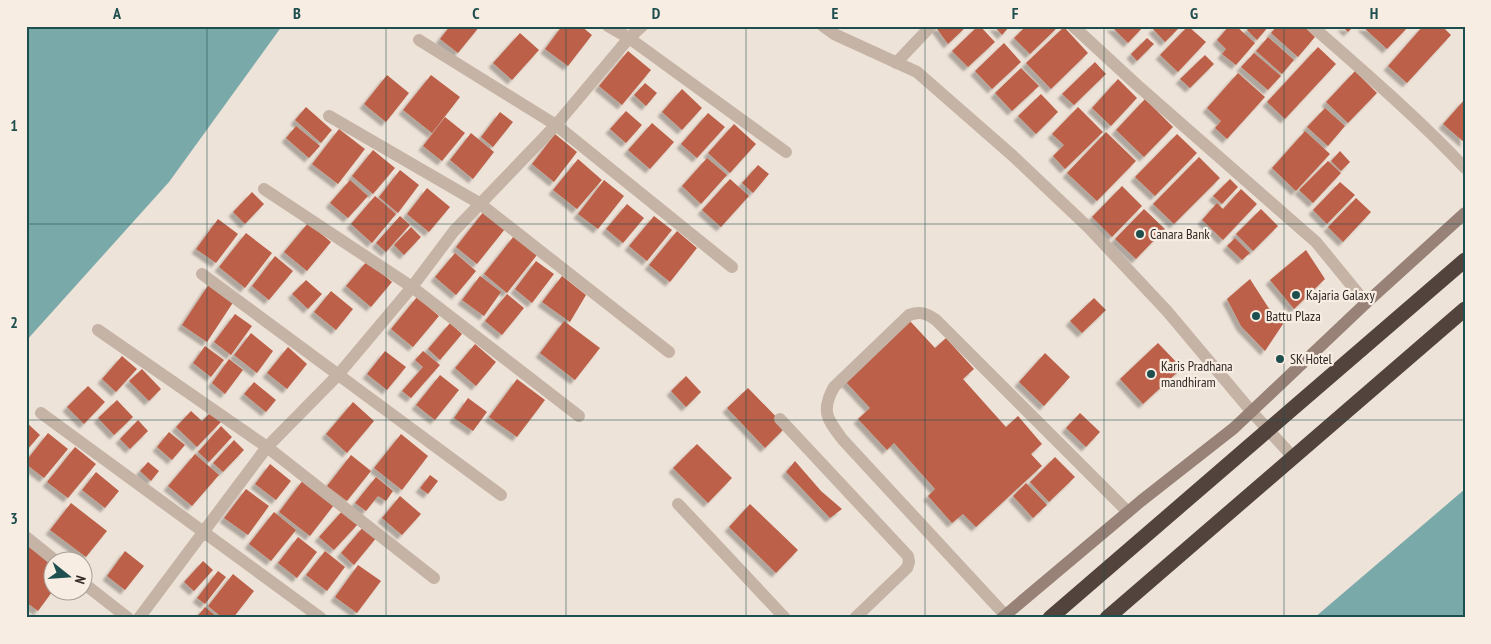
<svg xmlns="http://www.w3.org/2000/svg" width="1491" height="644" font-family="'PT Sans Narrow',sans-serif">
  <style>
    .water { fill: #79a9a9 }
    .building { fill: #bc6048; filter: url(#shadow) }
    .lines { fill: none; stroke-linecap: round; stroke-linejoin: round }
    .lane { stroke: #c5b3a5; stroke-width: 12 }
    .street { stroke: #c5b3a5; stroke-width: 12 }
    .secondary { stroke: #988277; stroke-width: 12 }
    .highway { stroke: #52433d; stroke-width: 15 }
    .grid { fill: none; stroke: #1f4e4f; stroke-width: 1; stroke-opacity: 0.55 }
    .poi-dot { fill: #1f4e4f; stroke: #f7ede3; stroke-width: 2 }
    .labels { text-anchor: middle; dominant-baseline: central; stroke-width: 4.5; stroke-linejoin: round; paint-order: stroke }
    .poi-label { font-size: 14px; fill: #322926; stroke: #f7ede3; text-anchor: start }
    .neatline { fill: none; stroke: #1f4e4f; stroke-width: 2 }
    .grid-label { font-size: 16px; text-anchor: middle; font-weight: bold; fill: #1f4e4f }
  </style>
  <defs>
    <filter id="shadow"><feDropShadow dx="-4.5" dy="4.5" stdDeviation="1" flood-color="#0004"/></filter>
  </defs>
  <rect width="100%" height="100%" fill="#eee3d8"/>
  <path class="water" d="M26,26H282L169,182L26,341Z
    M1465,489V618H1314Z"/>
  <path class="building" d="M450,26H480L458,53L440,39Z
    M562,26H581L592,35L568,66L545,49Z
    M935,26H967L948,44Z
    M978,26H980L995,42L968,67L952,51Z
    M994,26H1010L1002,35Z
    M1026,26H1059L1030,54L1014,38Z
    M1111,26H1144L1128,43Z
    M1157,26H1175L1178,29L1165,42L1153,29Z
    M1188,26L1206,42L1178,72L1160,55Z
    M1229,26H1236L1255,43L1236,65L1222,54L1226,49L1217,40Z
    M1250,26H1269L1257,40L1247,30Z
    M1277,26H1304L1315,37L1298,57L1271,33Z
    M1342,26H1354L1348,32Z
    M1362,26H1409L1387,49Z
    M1423,26H1442L1451,35L1407,83L1388,66Z
    M1064,27L1088,53L1051,89L1026,63Z
    M520,33L539,50L512,80L493,63Z
    M1268,37L1294,60L1282,74L1256,51Z
    M1147,38L1154,44L1137,61L1131,54Z
    M1004,43L1021,62L992,89L975,71Z
    M1318,47L1336,64L1285,119L1267,102Z
    M628,51L651,70L622,105L599,86Z
    M1254,53L1281,76L1268,90L1241,67Z
    M1205,55L1214,64L1190,88L1180,79Z
    M1095,62L1106,74L1074,105L1062,94Z
    M1021,68L1039,86L1012,111L995,93Z
    M1355,71L1377,93L1348,123L1326,102Z
    M1238,73L1265,97L1227,139L1215,128L1221,121L1207,108Z
    M387,75L409,93L386,122L364,104Z
    M431,75L460,97L432,133L403,110Z
    M1118,79L1137,98L1111,126L1092,108Z
    M645,83L657,93L646,106L634,95Z
    M682,89L702,108L682,130L662,112Z
    M1041,94L1058,112L1036,134L1018,116Z
    M1145,99L1173,127L1144,157L1116,130Z
    M1465,99V143L1443,124Z
    M306,107L332,130L321,143L295,120Z
    M1078,107L1103,132L1065,169L1053,156L1064,145L1052,134Z
    M1325,108L1345,126L1328,146L1307,127Z
    M626,111L642,125L626,143L610,129Z
    M500,112L513,122L493,147L481,137Z
    M708,113L725,127L697,158L681,144Z
    M445,117L465,133L442,161L423,146Z
    M652,123L674,142L650,169L628,150Z
    M734,124L756,144L730,173L708,153Z
    M296,126L320,146L309,158L286,138Z
    M339,129L365,149L338,184L312,164Z
    M1305,131L1330,154L1296,191L1272,168Z
    M1106,132L1136,161L1097,201L1067,173Z
    M471,133L494,152L473,179L450,160Z
    M555,134L577,152L554,182L532,164Z
    M1177,134L1197,153L1155,196L1135,177Z
    M373,150L395,168L373,194L352,176Z
    M1340,151L1350,162L1341,171L1331,161Z
    M1199,157L1220,178L1174,224L1153,204Z
    M707,158L727,175L701,204L682,186Z
    M578,159L602,180L577,209L553,190Z
    M1328,161L1341,173L1313,203L1299,190Z
    M758,165L769,174L753,193L742,183Z
    M400,170L419,185L398,213L379,197Z
    M730,179L749,196L721,227L702,210Z
    M1230,179L1238,187L1222,204L1213,196Z
    M350,180L368,196L348,218L330,203Z
    M604,180L624,196L598,229L578,214Z
    M1340,182L1355,195L1327,224L1313,210Z
    M1122,186L1142,206L1112,237L1092,217Z
    M427,188L450,207L429,232L407,214Z
    M1241,189L1257,204L1223,240L1202,220L1217,203L1223,209Z
    M252,192L264,204L245,224L233,212Z
    M375,196L396,214L372,243L351,224Z
    M1356,198L1371,212L1343,242L1328,227Z
    M627,204L644,218L623,243L606,229Z
    M1144,209L1165,229L1136,259L1115,239Z
    M1261,209L1278,226L1253,251L1236,234Z
    M484,211L505,229L477,264L456,247Z
    M400,216L410,225L386,252L376,243Z
    M654,216L672,230L647,261L629,246Z
    M218,219L238,234L216,263L196,249Z
    M308,223L331,242L307,271L284,252Z
    M411,227L421,237L404,255L394,245Z
    M677,231L697,248L670,282L649,265Z
    M246,233L272,253L245,288L219,267Z
    M514,236L537,255L507,293L484,274Z
    M1235,238L1250,253L1242,260L1227,246Z
    M1306,250L1325,279L1294,309L1270,280Z
    M455,253L476,271L456,295L435,277Z
    M275,256L293,271L269,300L252,286Z
    M367,261L392,282L371,307L346,286Z
    M536,261L554,274L532,303L515,289Z
    M480,276L501,292L484,316L462,300Z
    M562,276L586,295L570,322L542,302Z
    M1250,279L1268,307L1283,324L1265,351L1241,326L1227,299Z
    M306,280L322,294L308,309L292,294Z
    M209,284L234,301L207,342L182,325Z
    M331,291L353,309L336,330L314,312Z
    M507,294L524,308L502,335L485,321Z
    M417,297L439,316L413,347L391,329Z
    M1094,298L1106,310L1082,333L1070,321Z
    M235,314L252,326L231,355L214,342Z
    M564,321L600,348L575,380L540,353Z
    M910,321L935,348L946,338L974,369L963,379L1006,427L1018,416L1042,444L1031,454L1042,466L976,527L963,514L952,523L928,496L935,489L894,443L887,450L858,419L870,408L845,381Z
    M450,323L462,334L440,360L428,349Z
    M251,333L273,351L257,373L234,355Z
    M1158,343L1182,368L1143,404L1120,379Z
    M475,344L496,362L476,386L455,368Z
    M205,346L224,360L211,377L193,363Z
    M288,347L307,364L287,389L267,373Z
    M385,351L406,367L387,390L367,374Z
    M423,351L440,365L411,398L402,391L423,367L415,360Z
    M1045,353L1070,377L1044,406L1019,382Z
    M122,356L137,369L116,392L102,379Z
    M229,359L243,370L225,394L212,383Z
    M142,369L161,389L149,401L129,381Z
    M440,375L459,390L435,420L416,405Z
    M686,376L701,392L686,407L671,391Z
    M517,379L545,400L517,437L489,417Z
    M254,382L276,400L266,412L244,394Z
    M88,386L105,402L84,424L67,407Z
    M748,388L786,427L765,448L727,408Z
    M468,398L487,412L473,431L454,418Z
    M117,400L133,417L114,435L98,418Z
    M353,402L374,421L347,453L326,434Z
    M191,411L202,421L211,412L221,422L197,447L176,427Z
    M1080,413L1100,432L1086,447L1066,428Z
    M138,420L148,431L130,449L120,439Z
    M26,422L40,435L26,451Z
    M221,426L232,437L209,462L198,452Z
    M169,432L185,445L172,460L157,447Z
    M48,433L68,449L44,478L26,464V461Z
    M401,434L428,456L402,490L374,468Z
    M234,440L244,450L223,472L213,463Z
    M697,444L732,478L708,503L673,468Z
    M75,447L96,464L68,498L47,482Z
    M195,454L219,475L192,506L168,486Z
    M351,455L371,471L347,501L327,486Z
    M1055,457L1075,477L1049,502L1030,482Z
    M795,461L821,491L842,509L830,518L786,472Z
    M148,462L159,471L151,481L140,471Z
    M270,464L291,481L276,500L255,484Z
    M96,472L119,491L105,508L82,490Z
    M430,475L438,481L428,494L420,488Z
    M376,477L393,491L386,501L378,496L366,511L355,503Z
    M303,480L334,505L310,536L279,512Z
    M1026,483L1047,505L1033,518L1013,496Z
    M246,489L269,506L248,535L224,518Z
    M400,496L421,514L402,535L382,518Z
    M71,503L107,531L86,557L50,530Z
    M750,504L798,550L776,573L729,527Z
    M344,509L359,523L334,550L319,537Z
    M274,512L296,530L271,561L249,544Z
    M364,526L377,537L354,565L341,553Z
    M298,537L317,552L297,578L278,563Z
    M26,544L52,565V592L38,611L26,602Z
    M125,551L144,566L125,590L107,576Z
    M325,551L345,567L327,591L306,575Z
    M203,561L213,570L194,591L184,582Z
    M358,565L381,581L357,613L335,597Z
    M218,571L226,577L205,604L197,598Z
    M233,574L254,591L233,618H223L208,606Z
    M205,607L218,618H196Z"/>
  <g class="lines">
    <path class="lane" d="M1005,615L843,440C828,420 820,412 834,387L909,315C920,311 926,313 936,320L1128,512"/>
    <path class="street" d="M608,26L629,38L786,152
      M823,26L834,34L917,72L1013,156L1089,228L1167,311L1251,411L1293,457
      M1073,26L1137,85L1316,242L1366,303
      M1312,26C1364,72 1417,117 1465,168
      M419,40L556,125L732,267
      M896,63L931,26
      M329,116L479,203L669,352
      M264,189L412,287L579,416
      M202,274L501,495
      M98,330L267,447L434,578
      M41,413L321,618
      M780,419L908,556L909,562L907,568L855,618
      M678,504L785,618
      M26,537L57,562
      M82,582L128,618
      M139,618L267,447L338,375L412,287L454,231L556,125L629,38L642,26"/>
    <path class="secondary" d="M1002,618L1141,501L1234,428L1366,303L1465,213"/>
    <path class="highway" d="M1050,618L1465,260
      M1107,618L1465,309"/>
  </g>
  <path class="grid" d="M207,26V618M386,26V618M566,26V618M746,26V618M925,26V618M1104,26V618M1284,26V618M26,224H1465M26,420H1465"/>
  <g class="poi-dot">
    <circle cx="1140" cy="234" r="5"/>
    <circle cx="1296" cy="295" r="5"/>
    <circle cx="1256" cy="316" r="5"/>
    <circle cx="1280" cy="359" r="5"/>
    <circle cx="1151" cy="374" r="5"/>
  </g>
  <g class="labels">
    <g class="poi-label">
      <text x="1150" y="234">Canara Bank</text>
      <text x="1306" y="295">Kajaria Galaxy</text>
      <text x="1266" y="316">Battu Plaza</text>
      <text x="1290" y="359">SK Hotel</text>
      <text x="1161" y="366">Karis Pradhana<tspan x="1161" dy="16">mandhiram</tspan></text>
    </g>
  </g>
  <rect width="1491" height="644" fill="none" stroke="#f7ede3" stroke-width="55"/>
  <g transform="translate(68 576) rotate(107)"><circle r="24" fill="#f7ede3" stroke="#a89f97"/>
  <path d="M0-4L9 19L0 12L-9 19Z" fill="#1f4e4f"/>
  <text y="-8" font-size="14" font-weight="bold" text-anchor="middle" fill="#322926">N</text>
  </g>
  <rect x="28" y="28" width="1436" height="588" class="neatline"/>
  <g class="grid-label">
    <text x="117" y="19">A</text>
    <text x="297" y="19">B</text>
    <text x="476" y="19">C</text>
    <text x="656" y="19">D</text>
    <text x="835" y="19">E</text>
    <text x="1015" y="19">F</text>
    <text x="1194" y="19">G</text>
    <text x="1374" y="19">H</text>
    <text x="14" y="131">1</text>
    <text x="14" y="328">2</text>
    <text x="14" y="524">3</text>
  </g>
</svg>
